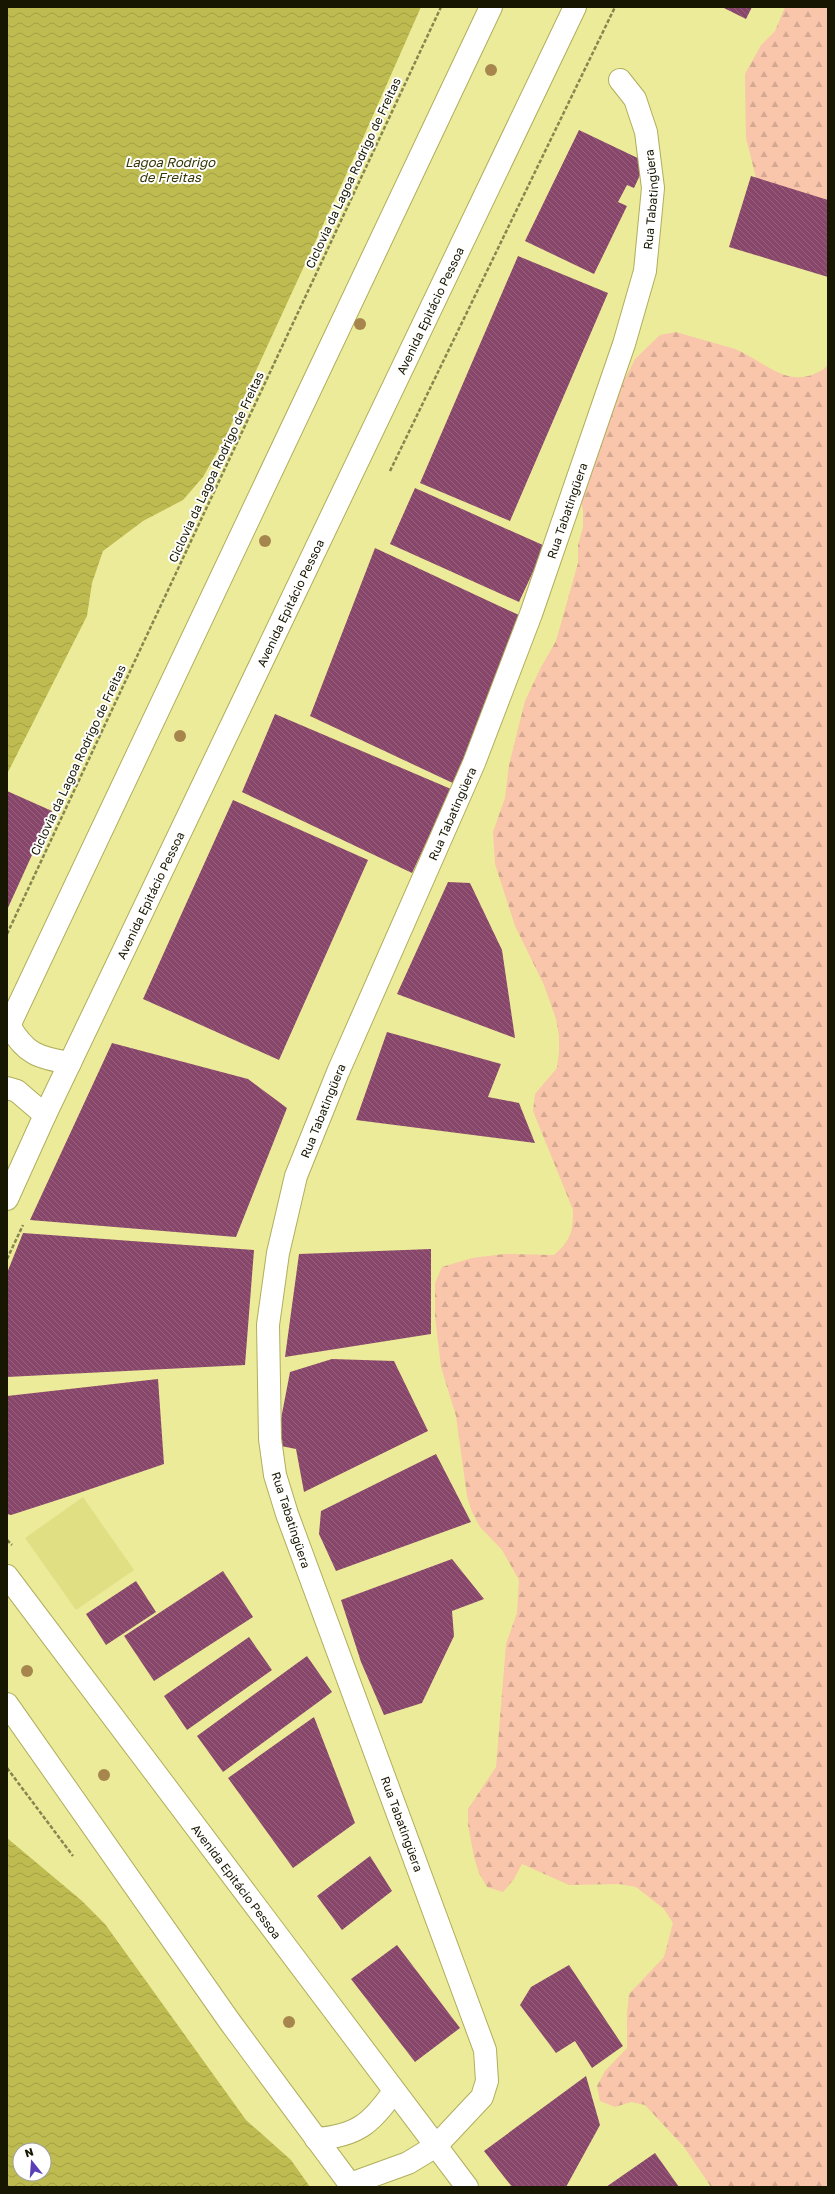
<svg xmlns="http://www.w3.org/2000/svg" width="835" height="2194" font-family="'Golos Text',sans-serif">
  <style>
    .built { fill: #e1df84 }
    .forest { fill: url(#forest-firs) }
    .water { fill: url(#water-waves); fill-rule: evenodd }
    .building { fill: url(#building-back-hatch) }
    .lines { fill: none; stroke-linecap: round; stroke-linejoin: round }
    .street-casing { stroke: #b0ae5d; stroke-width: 24 }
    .highway-casing { stroke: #b0ae5d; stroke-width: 24 }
    .path { stroke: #878650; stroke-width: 2.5; stroke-dasharray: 4 2; stroke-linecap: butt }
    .street { stroke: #fff; stroke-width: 22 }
    .highway { stroke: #fff; stroke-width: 22 }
    .tree { fill: #a7864d }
    .labels { text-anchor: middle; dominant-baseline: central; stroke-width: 4; stroke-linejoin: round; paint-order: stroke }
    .street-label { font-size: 12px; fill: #171600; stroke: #fff }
    .water-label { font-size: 13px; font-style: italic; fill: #373607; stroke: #fff }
  </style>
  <defs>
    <pattern id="forest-firs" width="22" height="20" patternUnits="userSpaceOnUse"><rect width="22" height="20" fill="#f9c5ab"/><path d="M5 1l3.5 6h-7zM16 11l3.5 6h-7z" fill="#d5a891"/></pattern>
    <pattern id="water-waves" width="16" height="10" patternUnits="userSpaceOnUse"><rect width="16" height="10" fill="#bebb50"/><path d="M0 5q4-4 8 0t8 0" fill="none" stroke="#a3a044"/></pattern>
    <pattern id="building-back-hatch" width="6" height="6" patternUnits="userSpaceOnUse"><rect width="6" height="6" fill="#89466b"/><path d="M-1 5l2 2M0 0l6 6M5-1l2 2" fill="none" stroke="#95637d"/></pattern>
  </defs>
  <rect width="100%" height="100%" fill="#eceb99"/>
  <path class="built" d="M83,1497L134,1570L76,1610L25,1538Z"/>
  <path class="forest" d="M785,7H828V245L762,202L746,138L745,74L761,45L775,31Z
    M676,332C695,338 716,343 735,349C761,359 786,388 816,373C821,371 825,369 828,364V2187H711L684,2147L645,2105L631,2102L615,2107L600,2101L597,2086L605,2071L627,2048V2013L629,1994L664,1957L673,1923L664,1909L636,1887L619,1884L569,1885L522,1864L514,1879L503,1892L487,1887L479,1873L474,1857L468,1825V1809L496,1767L506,1644L517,1613L519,1580L502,1550L480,1527L472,1512L467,1496L456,1416L441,1367L435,1317V1283L442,1267L472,1258L504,1254L554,1255C571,1240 573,1232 573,1210L533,1111L535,1094L557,1068L559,1052V1036L556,1019L544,985L515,926L495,864L493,832L505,798L509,765L525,701L540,669L556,641L578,563V545L583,527V511L580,495L581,463L635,359L660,335Z"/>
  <path class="water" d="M7,7H421L363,138L225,438L203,477L183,500L143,521L103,551L92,583L87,616L7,774Z
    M7,1838L81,1900L105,1924L246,2120L291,2160L310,2187H7ZM20,2150H44V2174H20Z"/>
  <path class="building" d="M722,7H752L746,19Z
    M579,130L646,162L634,188L627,185L618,202L627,206L594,274L525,241Z
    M751,176L828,200V277L729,247Z
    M518,256L608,293L510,521L420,483Z
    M415,488L545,546L519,602L390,544Z
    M375,548L521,616L457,785L310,716Z
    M275,714L451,789L412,873L242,792Z
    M7,791L52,811L7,910Z
    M233,800L368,860L279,1060L143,999Z
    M448,882L470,883L502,950L515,1038L397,994Z
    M387,1032L501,1064L488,1097L519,1103L535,1143L356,1120Z
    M112,1043L248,1079L287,1108L236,1237L30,1220Z
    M23,1233L254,1250L245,1365L7,1377V1273Z
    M431,1249V1334L285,1357L299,1254Z
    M332,1359L394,1361L428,1431L304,1492L296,1449L276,1445L290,1372Z
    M158,1379L164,1464L76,1494L11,1515L7,1514V1396Z
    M436,1454L471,1522L336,1571L319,1534L321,1511Z
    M452,1559L484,1599L452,1611L454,1636L422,1703L384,1715L361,1662L341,1600Z
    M223,1571L253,1617L154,1681L124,1636Z
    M136,1581L156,1612L106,1645L86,1614Z
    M249,1637L272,1670L187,1730L164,1696Z
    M307,1656L332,1692L223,1772L197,1736Z
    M314,1717L355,1823L293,1868L228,1778Z
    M370,1856L392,1891L342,1930L317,1896Z
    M397,1945L460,2028L415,2062L351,1979Z
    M569,1965L623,2046L592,2068L575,2041L556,2053L520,2005L531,1987Z
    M586,2076L600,2125L566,2187H512L484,2151Z
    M655,2153L679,2187H606Z"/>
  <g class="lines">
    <defs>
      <g id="street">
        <path id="s1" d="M436,2146L482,2097L487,2081L485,2050L287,1514L275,1475L270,1439L268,1325L278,1253L296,1176L338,1072L474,763L531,614L624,344L645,271L653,188L646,132L635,99L620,80"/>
      </g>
      <g id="highway">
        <path d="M9,1025C25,1054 39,1058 70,1063"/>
        <path d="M7,1030L491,7"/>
        <path d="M7,1088L17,1091L45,1115"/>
        <path id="s2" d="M7,1199L45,1115L575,7"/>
        <path id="s3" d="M7,1576L467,2187"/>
        <path d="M7,1704L230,2022L352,2187"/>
        <path d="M316,2139C357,2136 372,2123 394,2091"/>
        <path d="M350,2184L408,2163L436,2146"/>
      </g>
    </defs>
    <use href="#street" class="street-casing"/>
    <use href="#highway" class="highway-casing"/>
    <path class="path" d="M390,471L615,7
      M7,934L441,7
      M7,1259L23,1225
      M7,1540L12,1545
      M7,1768L73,1856"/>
    <use href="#street" class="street"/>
    <use href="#highway" class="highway"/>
  </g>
  <g class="tree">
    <circle cx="491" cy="70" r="6"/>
    <circle cx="360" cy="324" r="6"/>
    <circle cx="265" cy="541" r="6"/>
    <circle cx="180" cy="736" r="6"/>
    <circle cx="27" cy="1671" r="6"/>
    <circle cx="104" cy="1775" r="6"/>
    <circle cx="289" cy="2022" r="6"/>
  </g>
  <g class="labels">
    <g class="street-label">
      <text transform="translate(353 173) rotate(-65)">Ciclovia da Lagoa Rodrigo de Freitas</text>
      <text stroke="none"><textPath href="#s1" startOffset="2072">Rua Tabatingüera</textPath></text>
      <text stroke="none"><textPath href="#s2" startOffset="984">Avenida Epitácio Pessoa</textPath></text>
      <text transform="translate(216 467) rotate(-65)">Ciclovia da Lagoa Rodrigo de Freitas</text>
      <text stroke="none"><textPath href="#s1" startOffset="1748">Rua Tabatingüera</textPath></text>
      <text stroke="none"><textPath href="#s2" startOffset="660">Avenida Epitácio Pessoa</textPath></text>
      <text transform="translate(78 760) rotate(-65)">Ciclovia da Lagoa Rodrigo de Freitas</text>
      <text stroke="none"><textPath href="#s1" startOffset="1424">Rua Tabatingüera</textPath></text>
      <text stroke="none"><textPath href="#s2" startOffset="336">Avenida Epitácio Pessoa</textPath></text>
      <text stroke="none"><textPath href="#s1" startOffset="1100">Rua Tabatingüera</textPath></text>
      <text transform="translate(291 1520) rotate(72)">Rua Tabatingüera</text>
      <text transform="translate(402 1824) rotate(70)">Rua Tabatingüera</text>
      <text stroke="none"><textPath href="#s3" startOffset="382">Avenida Epitácio Pessoa</textPath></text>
    </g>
    <g class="water-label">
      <text x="170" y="162">Lagoa Rodrigo<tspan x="170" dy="15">de Freitas</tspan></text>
    </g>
  </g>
  <rect width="835" height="2194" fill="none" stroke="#171600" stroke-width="16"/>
  <g transform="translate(32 2162) rotate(343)"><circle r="19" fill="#ffffff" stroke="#a2a299"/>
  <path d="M0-3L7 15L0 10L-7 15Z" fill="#5a3fb7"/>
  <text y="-6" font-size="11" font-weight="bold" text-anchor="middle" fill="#171600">N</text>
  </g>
</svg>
